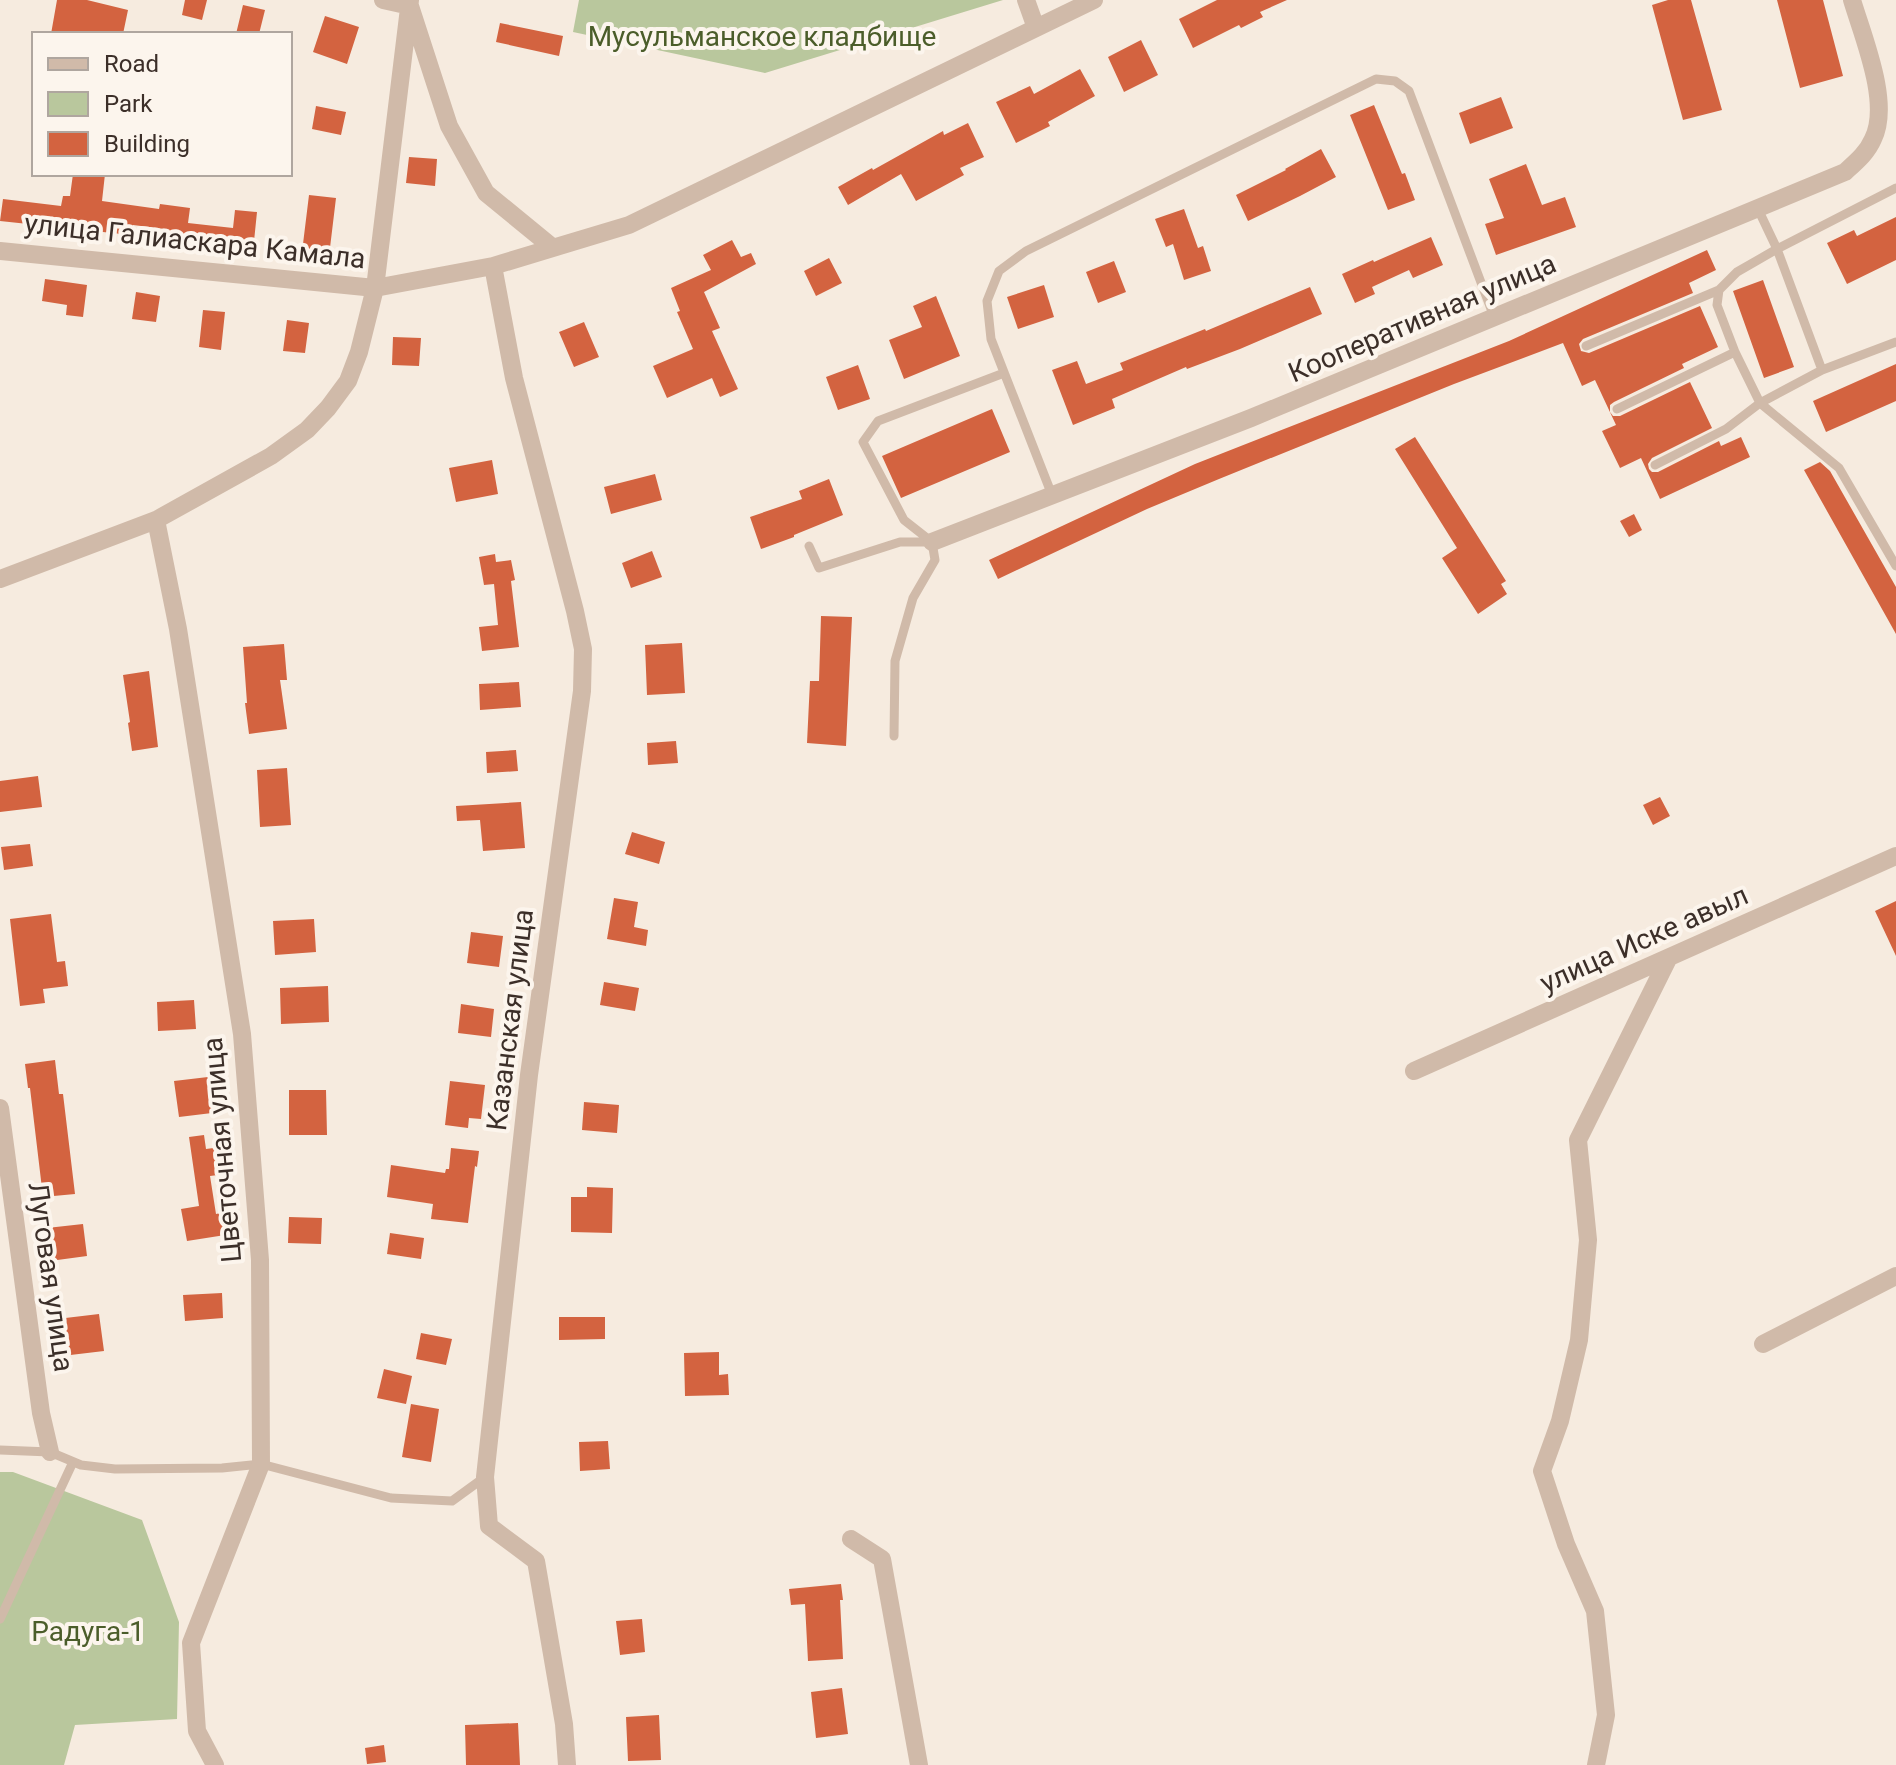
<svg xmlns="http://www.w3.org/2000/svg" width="1896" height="1765" font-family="Roboto,sans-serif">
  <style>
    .green { fill: #b9c79d }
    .building { fill: #d36340 }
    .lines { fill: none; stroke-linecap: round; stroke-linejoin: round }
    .lane { stroke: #d0baa9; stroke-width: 9 }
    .street { stroke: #d0baa9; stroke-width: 18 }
    .labels { text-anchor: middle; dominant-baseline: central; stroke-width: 8; stroke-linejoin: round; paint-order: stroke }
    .park-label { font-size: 28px; fill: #4b5d2a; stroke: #fcf5ed }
    .street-label { font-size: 28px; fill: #3c2f29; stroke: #fcf5ed }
  </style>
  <rect width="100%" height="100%" fill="#f6ebdf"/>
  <path class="green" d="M579,0H1003L765,73L573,32Z
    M0,1472H13L142,1520L179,1622L177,1719L75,1725L64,1765H0Z"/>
  <path class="building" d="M57,0H87L128,10L123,34H51Z
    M185,0H207L202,20L182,15Z
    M1217,0H1287L1260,12L1263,17L1241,28L1239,25L1193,48L1179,19Z
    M1668,0H1691L1722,110L1683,120L1652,5Z
    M1777,0H1823L1843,76L1800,88Z
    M243,5L265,10L259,34H236Z
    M325,16L359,27L347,64L313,52Z
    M500,23L563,36L559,56L496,42Z
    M1141,40L1158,75L1124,92L1108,57Z
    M1080,69L1095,96L1048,122L1050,126L1016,143L996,102L1030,86L1034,94Z
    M1501,97L1513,128L1470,144L1459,113Z
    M1374,105L1402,174L1405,173L1415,200L1388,210L1350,115Z
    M316,106L346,112L341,135L312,129Z
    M968,123L984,157L960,168L964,175L916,201L901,174L848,205L838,187L872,168L873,170L943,131L944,135Z
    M1321,149L1336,177L1300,196L1248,221L1236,195L1286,170L1285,169Z
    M409,157L437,159L435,186L406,183Z
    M1526,164L1542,205L1565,197L1576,227L1496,255L1485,224L1504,218L1489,179Z
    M73,174H105L102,201L159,209L160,204L190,208L188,223L233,228L235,210L257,212L253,251L164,240L165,229L133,225L131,235L0,221L3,199L61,206L63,196H70Z
    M309,195L336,198L329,256L302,252Z
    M1184,209L1198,248L1203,246L1211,271L1184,280L1173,244L1166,247L1155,219Z
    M1896,217V260L1847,284L1827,243L1854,230L1857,236Z
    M1431,237L1443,265L1413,278L1409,270L1372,287L1375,294L1355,303L1342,274L1373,260L1374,262Z
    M732,240L741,257L751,253L756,264L704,292L720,328L712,331L738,389L720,397L712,378L667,398L653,366L693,349L677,312L680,311L671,288L711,270L703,255Z
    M1707,250L1716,270L1689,283L1693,293L1583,339L1579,344L1581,351L1589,353L1700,306L1718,347L1682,364L1684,368L1614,402L1610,405V412L1613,416H1620L1690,382L1712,428L1652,458L1648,464L1649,469L1652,472H1658L1719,441L1721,446L1741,437L1750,457L1660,499L1641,458L1620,468L1602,431L1616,425L1595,380L1582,386L1563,343L1454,384L1219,479L1147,509L998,579L989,560L1195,464L1509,341Z
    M829,258L842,283L816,296L804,271Z
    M1114,261L1126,292L1098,303L1086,272Z
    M45,279L87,285L83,317L66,315L67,305L42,301Z
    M1763,280L1794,367L1764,378L1733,291Z
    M1044,285L1054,317L1018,329L1007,297Z
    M1310,287L1322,314L1240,349L1187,369L1186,367L1112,399L1115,408L1073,425L1052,370L1077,361L1086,384L1123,370L1120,363L1205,329L1206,331Z
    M136,292L160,296L156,322L132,319Z
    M936,296L960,356L904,379L889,340L922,327L913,306Z
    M203,310L225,312L221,350L199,347Z
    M287,320L309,323L305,353L283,351Z
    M584,322L599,357L574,367L559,332Z
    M393,337L421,338L419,366L392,365Z
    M1896,364V401L1826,432L1813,401Z
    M858,365L870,399L838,410L826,377Z
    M992,409L1010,452L901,498L882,456Z
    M1415,437L1506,581L1501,584L1507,594L1478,614L1442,558L1457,548L1395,449Z
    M492,460L498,494L456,502L449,468Z
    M1820,462L1830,471L1896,587V634L1804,470Z
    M655,474L662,500L611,514L604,487Z
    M829,479L843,515L794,535V537L761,549L750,517L802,499L799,491Z
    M1634,514L1642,530L1629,537L1620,521Z
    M652,551L662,577L631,588L622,563Z
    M495,554L496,562L511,560L515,580L511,581L519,647L482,651L479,627L498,625L494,584L484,585L479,557Z
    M821,616L852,617L846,746L807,743L810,681H819Z
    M682,643L685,693L647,695L645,645Z
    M284,644L287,680H280L287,729L249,734L245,703H247L243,647Z
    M149,671L158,747L132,751L128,723L130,722L123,675Z
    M519,682L521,707L480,710L479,684Z
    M676,741L678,763L648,765L647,743Z
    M516,750L518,771L487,773L486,752Z
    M287,768L291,825L260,827L257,770Z
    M38,776L42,807L0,812V781Z
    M1660,797L1670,816L1653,825L1643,805Z
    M521,802L525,848L483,851L480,820L457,821L456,806Z
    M632,832L665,842L659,864L625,854Z
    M30,844L33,866L4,870L1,847Z
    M614,898L638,902L634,927L648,930L646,946L607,939Z
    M1896,901V956L1875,911Z
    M51,914L57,962L65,961L68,986L43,989L45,1003L20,1006L10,919Z
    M314,919L316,952L275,955L273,921Z
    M471,932L503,936L499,967L467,963Z
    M604,982L639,988L635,1011L600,1005Z
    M328,986L329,1022L281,1024L280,988Z
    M194,1000L196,1029L158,1031L157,1002Z
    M461,1004L494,1009L491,1037L458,1033Z
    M55,1060L59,1094H63L75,1194L43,1197L30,1088H28L25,1064Z
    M208,1077L212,1113L179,1117L174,1081Z
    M450,1081L485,1085L481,1119L469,1118L468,1128L445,1125Z
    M289,1090H326L327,1135H289Z
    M584,1102L619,1105L617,1133L582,1130Z
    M204,1135L206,1149L221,1147L226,1174L210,1176L216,1214L235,1210L238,1233L187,1241L181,1209L199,1206L189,1137Z
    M451,1148L479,1151L477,1167L475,1166L468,1223L431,1219L433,1204L387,1197L391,1165L445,1173L446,1169H449Z
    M587,1187L613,1188L612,1233L571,1232V1197H587Z
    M289,1217L322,1218L321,1244L288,1243Z
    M83,1224L87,1256L50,1261L47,1228Z
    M390,1233L424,1238L421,1259L387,1254Z
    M222,1293L223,1318L185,1321L183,1295Z
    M99,1314L104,1351L62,1356L57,1319Z
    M559,1317H605V1339L559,1340Z
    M421,1333L452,1339L446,1365L416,1359Z
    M719,1352V1375L728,1374L729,1395L685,1396L684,1353Z
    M384,1369L412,1376L406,1404L377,1398Z
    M411,1404L439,1409L431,1462L402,1457Z
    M608,1441L610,1469L580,1471L579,1442Z
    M841,1584L843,1600H840L843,1659L808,1661L805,1604L791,1605L789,1589Z
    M642,1619L645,1652L620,1655L616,1621Z
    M842,1688L848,1734L816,1738L811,1692Z
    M659,1715L661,1760L628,1761L626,1717Z
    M518,1723L520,1765H466L465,1725Z
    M384,1745L386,1762L367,1764L365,1748Z"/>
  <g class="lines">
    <path class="lane" d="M1758,209L1777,249L1896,188
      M1896,342L1822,370L1777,249L1737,272L1719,290L1717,305L1735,352L1760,403L1839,468L1896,566
      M1586,346L1719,290
      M1617,409L1735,352
      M1655,465L1726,429L1760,403L1822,370
      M1052,495L991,339L987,301L999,271L1026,251L1376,79L1395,81L1409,91L1494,317
      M809,546L819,568L900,542H932L904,520L863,442L878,421L1004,373
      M894,736L895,661L913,598L935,560L932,542
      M0,1450L50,1452L81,1465L115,1469L222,1468L261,1464L391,1498L452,1501L485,1477
      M0,1619L73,1462"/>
    <path class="street" d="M383,0L410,6L449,126L486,193L552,247
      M1026,0L1036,28
      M0,251L375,288L493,266L629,225L1094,0
      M493,266L514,378L575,611L583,649L582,691L529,1075L485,1477L489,1526L536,1561L564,1724L567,1765
      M156,520L178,629L242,1034L260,1260L261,1464L191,1643L197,1731L215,1765
      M932,542L1251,418L1845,172C1856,162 1867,153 1873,139C1891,103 1863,37 1852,0
      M0,579L156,520L271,456L307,430L328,408L348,381L359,352L375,288L410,0
      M1414,1071L1896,856
      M0,1108L41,1413L50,1452
      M1763,1344L1896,1276
      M851,1539L882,1559L919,1765
      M1596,1765L1606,1715L1595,1611L1566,1544L1542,1471L1560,1421L1579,1340L1588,1240L1578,1140L1668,959"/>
  </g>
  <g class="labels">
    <g class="park-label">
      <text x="762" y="36">Мусульманское кладбище</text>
      <text x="88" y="1631">Радуга-1</text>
    </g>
    <g class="street-label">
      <text transform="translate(195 241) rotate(6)">улица Галиаскара Камала</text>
      <text transform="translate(1422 318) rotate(-23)">Кооперативная улица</text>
      <text transform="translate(1644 939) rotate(-24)">улица Иске авыл</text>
      <text transform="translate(510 1020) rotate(-83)">Казанская улица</text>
      <text transform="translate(222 1150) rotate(-95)">Цветочная улица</text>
      <text transform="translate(51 1277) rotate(82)">Луговая улица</text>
    </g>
  </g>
  <rect x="32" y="32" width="260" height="144" fill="#fcf5ed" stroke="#afa69f" stroke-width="2"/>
  <rect x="48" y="58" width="40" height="12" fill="#d0baa9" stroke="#afa69f" stroke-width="2"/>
  <text x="104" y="72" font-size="24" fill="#3c2f29">Road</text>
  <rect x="48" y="92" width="40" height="24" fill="#b9c79d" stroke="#afa69f" stroke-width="2"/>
  <text x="104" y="112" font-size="24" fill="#3c2f29">Park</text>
  <rect x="48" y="132" width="40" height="24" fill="#d36340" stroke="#afa69f" stroke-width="2"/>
  <text x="104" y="152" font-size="24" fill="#3c2f29">Building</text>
</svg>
